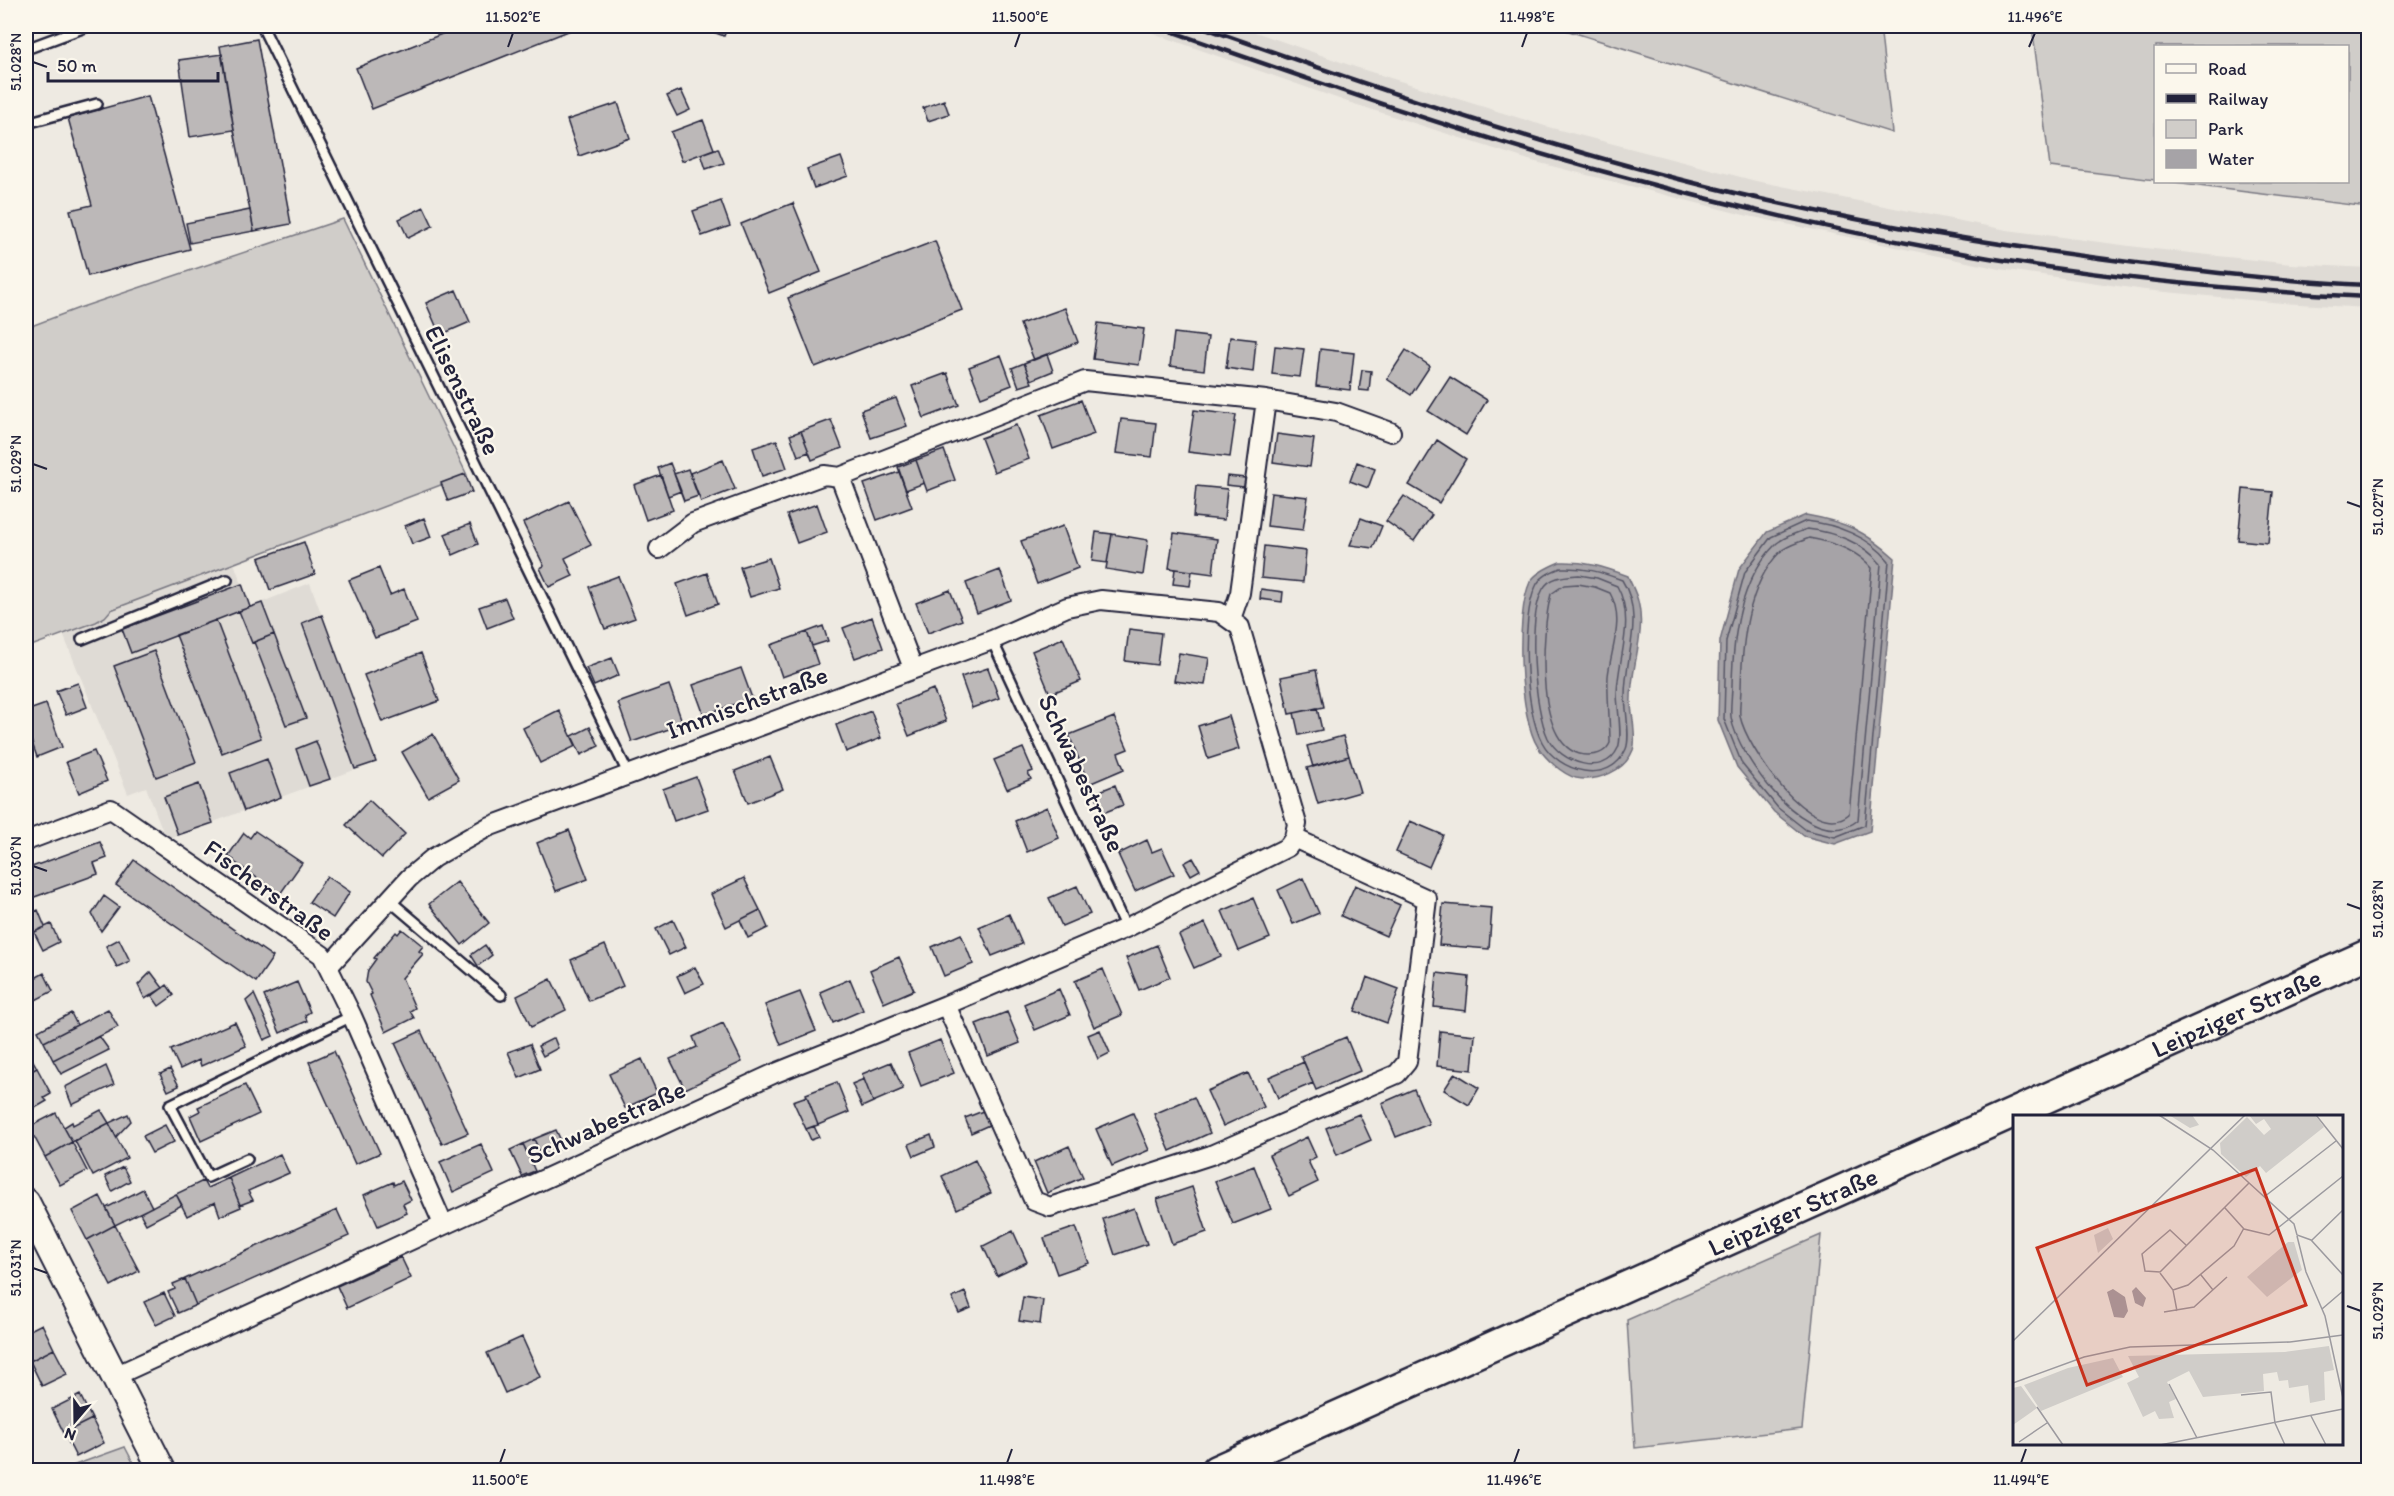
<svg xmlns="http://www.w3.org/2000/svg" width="2394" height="1496" font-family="Itim,sans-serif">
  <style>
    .built { fill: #dfdbd5 }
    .green { fill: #d0cdc9; stroke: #797882; stroke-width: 1.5 }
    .water { fill: #a6a3a7; stroke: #716f7c; stroke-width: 1.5 }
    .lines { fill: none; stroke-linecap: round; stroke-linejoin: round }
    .shore { stroke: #575666; stroke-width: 1.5 }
    .building { fill: #bcb8b8; stroke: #22223b; stroke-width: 1.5 }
    .service-casing { stroke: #22223b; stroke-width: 14 }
    .minor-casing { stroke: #22223b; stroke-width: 22 }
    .secondary-casing { stroke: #22223b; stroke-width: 30 }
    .primary-casing { stroke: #22223b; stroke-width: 33 }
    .service { stroke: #fbf7ec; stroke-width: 9 }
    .minor { stroke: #fbf7ec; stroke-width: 18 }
    .secondary { stroke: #fbf7ec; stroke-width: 26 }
    .primary { stroke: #fbf7ec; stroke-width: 28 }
    .rail { stroke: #22223b; stroke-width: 4.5 }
    .ticks { fill: none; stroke: #22223b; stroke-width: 2 }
    .labels { text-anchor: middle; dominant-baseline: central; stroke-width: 4.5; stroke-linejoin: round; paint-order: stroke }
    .street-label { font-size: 26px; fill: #22223b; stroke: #fbf7ec }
    .inset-road { fill: none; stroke: #9c9a9f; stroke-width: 1.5 }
    .view { fill: #c8321e; fill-opacity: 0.15; stroke: #c8321e; stroke-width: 3 }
    .inset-edge { fill: none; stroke: #22223b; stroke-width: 3 }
    .neatline { fill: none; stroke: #22223b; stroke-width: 2 }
    .ticks-label { font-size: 15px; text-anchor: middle; fill: #22223b }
  </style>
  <rect width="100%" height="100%" fill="#eeeae2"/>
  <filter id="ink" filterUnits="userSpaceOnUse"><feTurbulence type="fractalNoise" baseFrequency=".0167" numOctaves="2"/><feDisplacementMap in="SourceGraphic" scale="12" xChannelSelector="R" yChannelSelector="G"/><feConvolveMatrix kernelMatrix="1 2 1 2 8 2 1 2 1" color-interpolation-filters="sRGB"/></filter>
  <g filter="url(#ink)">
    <path class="built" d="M1133,26H1238L1358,68L1548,127L1756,181L2007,230L2145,248L2291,264L2368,268V308L2282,303L2145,290L2000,269L1744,215L1532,161L1342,100Z
      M234,563L250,607L310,583L376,762L170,838L164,834L146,787L128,794L63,634L96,622L105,617L111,610Z"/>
    <path class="green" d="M1553,26H1880L1892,133Z
      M2032,26H2368V207L2166,182H2348V46H2156L2155,180L2050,167Z
      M343,219L467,475L111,610L105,617L96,622L26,648V328L79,308Z
      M1821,1235L1802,1429L1635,1448L1627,1320Z
      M125,1447L137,1470H61Z"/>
    <path class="water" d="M1806,515C1846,522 1865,531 1895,558L1870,831L1835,844L1804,836L1774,812L1737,767L1718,720L1720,641L1739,569L1767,532Z
      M1560,562C1585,561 1604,567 1628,576C1631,584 1636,593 1638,601C1647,633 1629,671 1631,705C1632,717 1637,738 1633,750C1625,771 1598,782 1576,778C1562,774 1546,759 1538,747C1519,718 1515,614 1530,582C1536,572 1550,566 1560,562Z"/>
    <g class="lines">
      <path class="shore" d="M1806,521C1836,524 1870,537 1889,561L1865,825L1835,837L1806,830L1778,808L1742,764L1724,719L1726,641L1745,572L1771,537Z
        M1807,529C1834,532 1864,543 1881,564L1858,820C1812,859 1737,757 1731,717C1730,707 1732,695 1732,685C1733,637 1739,581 1775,545C1782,537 1797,533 1807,529Z
        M1809,538C1832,542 1857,550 1872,568L1849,814C1812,845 1746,747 1740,716C1739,707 1741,697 1741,688C1742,644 1747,585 1780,552C1787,545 1801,542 1809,538Z
        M1561,568C1584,567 1601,572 1622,580C1645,616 1625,656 1625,695C1625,709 1631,738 1626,749C1610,787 1558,772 1542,742C1525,711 1520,618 1536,586C1540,577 1552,571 1561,568Z
        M1579,575L1597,578L1617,586C1636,620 1618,657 1617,693C1617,707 1623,736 1618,748C1604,779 1560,762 1548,738C1534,708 1527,619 1543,589C1550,576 1566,576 1579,575Z
        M1578,584L1595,587L1610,593C1625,620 1611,648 1608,676C1607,698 1610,721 1610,743C1606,752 1598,755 1588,755C1532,755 1542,628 1551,594L1564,585Z"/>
    </g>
    <path class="building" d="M462,26H581L372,109L356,68Z
      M697,26H728L724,36Z
      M257,39L291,224L254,231L234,130L220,46Z
      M222,54L234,130L190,137L179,60Z
      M681,90L690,110L677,116L667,96Z
      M148,96L190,249L88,276L70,210L92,205L68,118Z
      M944,100L949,114L928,121L923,108Z
      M618,103L630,138L579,156L567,120Z
      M703,120L714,149L682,161L671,132Z
      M718,148L724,163L706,169L701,154Z
      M841,157L848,176L814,188L807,169Z
      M721,201L730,226L702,236L693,211Z
      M793,203L821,272L769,293L741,224Z
      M424,207L433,226L408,238L399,219Z
      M250,210L254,231L190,243L186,223Z
      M935,241L962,310L815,367L788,298Z
      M456,290L470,322L440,335L426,303Z
      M1065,308L1078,342L1034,360L1020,324Z
      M1098,323L1144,329L1139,365L1093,359Z
      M1174,333L1208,337L1204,370L1170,366Z
      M1230,337L1256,340L1253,372L1226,368Z
      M1275,346L1304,349L1300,377L1272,374Z
      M1320,349L1354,353L1350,390L1316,386Z
      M1406,350L1430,366L1411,395L1387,379Z
      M1047,354L1053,371L1031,380L1024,363Z
      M1001,355L1012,385L981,397L969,367Z
      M1024,363L1032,383L1019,387L1012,368Z
      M1362,370L1371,371L1369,391L1359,390Z
      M947,373L959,405L924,418L912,386Z
      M1450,377L1487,400L1466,435L1428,411Z
      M896,398L907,426L871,438L861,410Z
      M1081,400L1094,434L1053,449L1041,415Z
      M1194,410L1236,415L1230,457L1188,452Z
      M1121,419L1156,423L1152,457L1116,453Z
      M831,420L842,448L812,460L801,431Z
      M1016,425L1029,459L994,472L981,438Z
      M801,431L809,452L798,456L790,435Z
      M1277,434L1314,439L1310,467L1273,462Z
      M777,440L787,468L762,476L753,448Z
      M1437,440L1466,459L1439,503L1409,485Z
      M944,450L955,480L927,491L916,460Z
      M723,460L735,489L701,502L690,473Z
      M916,460L924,483L906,490L898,467Z
      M1357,462L1375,469L1368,488L1350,481Z
      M670,463L681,491L668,496L658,468Z
      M688,469L698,496L684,501L674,474Z
      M899,472L912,507L877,520L864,484Z
      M465,474L472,492L448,501L441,483Z
      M661,475L673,510L646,520L634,485Z
      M1227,476L1245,478L1244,487L1226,485Z
      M1196,486L1227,489L1224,520L1193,517Z
      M2243,489L2273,492L2268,543L2238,540Z
      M1271,493L1308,497L1303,530L1267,526Z
      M1404,496L1432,515L1414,541L1386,521Z
      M569,501L591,545L565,558L573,576L549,587L540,568L544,566L523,523Z
      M817,504L827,532L797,543L787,515Z
      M424,518L431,537L412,544L405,526Z
      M1361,518L1382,526L1373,548L1350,545Z
      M470,524L478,544L453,555L445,534Z
      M1063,526L1078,568L1037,584L1021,541Z
      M1096,532L1112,534L1107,563L1092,561Z
      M1174,533L1217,539L1213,574L1169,568Z
      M1112,534L1148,540L1143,575L1106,569Z
      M304,542L315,574L270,590L259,558Z
      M1264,546L1306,551L1303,582L1261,578Z
      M769,558L779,588L750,597L740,567Z
      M379,568L390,595L404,589L417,622L375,638L349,580Z
      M1175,569L1192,571L1190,586L1173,584Z
      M1000,570L1011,600L977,613L966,583Z
      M707,573L718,604L688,615L677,584Z
      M618,576L635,618L605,629L589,587Z
      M242,584L250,607L131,653L122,629Z
      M1261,589L1283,592L1282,602L1260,599Z
      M950,590L962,620L928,633L916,603Z
      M505,598L513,618L487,628L479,607Z
      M262,603L274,634L252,643L239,611Z
      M322,615L376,762L355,769L302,623Z
      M872,617L883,648L855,658L843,628Z
      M216,620L261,738L222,753L176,635Z
      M823,626L828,641L812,646L807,632Z
      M1129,629L1161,633L1157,665L1125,661Z
      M807,632L818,664L782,677L771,645Z
      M274,634L306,718L286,725L254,642Z
      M1063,638L1081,681L1050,694L1032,651Z
      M154,651L196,762L156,777L114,666Z
      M421,653L439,701L382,722L364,675Z
      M1179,653L1209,658L1205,685L1174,681Z
      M612,658L619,675L594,686L586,668Z
      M741,668L752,698L704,715L693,685Z
      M988,668L999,698L972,708L961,677Z
      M1316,670L1324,707L1289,714L1281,677Z
      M78,683L87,707L66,715L56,691Z
      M669,685L683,724L632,742L618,703Z
      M933,689L946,721L909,736L896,704Z
      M46,704L62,747L37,757L26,726V711Z
      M1317,708L1322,730L1299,735L1294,713Z
      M559,710L576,746L540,763L523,728Z
      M871,711L881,738L846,752L836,725Z
      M1229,716L1239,749L1208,759L1198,726Z
      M1114,717L1128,749L1118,753L1124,769L1089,784L1069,735Z
      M590,727L599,746L581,755L572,736Z
      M433,734L459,780L428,797L402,752Z
      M1343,736L1349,756L1313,767L1307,746Z
      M316,741L330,779L309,786L296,749Z
      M1023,748L1033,771L1028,773L1031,779L1007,789L994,760Z
      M94,751L107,781L79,793L66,762Z
      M1349,756L1360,792L1318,804L1307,768Z
      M770,757L783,789L748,803L735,771Z
      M267,759L281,797L244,811L230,773Z
      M696,777L708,809L674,821L663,789Z
      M199,784L213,823L178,835L164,797Z
      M1115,785L1123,805L1103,813L1095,793Z
      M369,800L405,834L382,858L346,825Z
      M1047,807L1059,838L1027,852L1015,821Z
      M1410,821L1443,835L1429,867L1396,852Z
      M569,830L588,879L556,891L537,843Z
      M255,831L302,863L280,894L233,861L234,860L228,856L244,833L250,838Z
      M1147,840L1152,852L1162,848L1174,874L1135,891L1118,854Z
      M100,842L107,858L94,863L98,874L29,899L26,889V869Z
      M1193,858L1200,870L1191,875L1184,863Z
      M134,860L273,957L256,982L116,885Z
      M327,876L350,892L333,918L309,902Z
      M744,878L760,910L726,927L711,894Z
      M1303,878L1319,913L1293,924L1278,890Z
      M457,882L489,923L462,945L429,904Z
      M1355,885L1400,905L1386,936L1341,916Z
      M1077,886L1090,914L1062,926L1049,898Z
      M104,896L119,907L101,931L92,914Z
      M1253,898L1270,938L1239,951L1222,911Z
      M1443,904L1492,908L1489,949L1439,945Z
      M38,910L45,927L33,933L26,916Z
      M760,910L768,928L748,938L740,920Z
      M1009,914L1022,944L992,956L979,927Z
      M26,915L33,933L26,937Z
      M673,920L686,947L669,955L656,929Z
      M1205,923L1221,956L1194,968L1179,935Z
      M51,924L59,942L43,950L34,932Z
      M402,929L423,946L419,951L423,954L402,978L415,1008L410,1011L414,1018L386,1032L370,995L372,994L366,982L368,970L376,959L374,958L396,932L398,934Z
      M961,934L973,964L944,976L932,947Z
      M119,939L130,961L117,967L106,946Z
      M485,945L492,955L478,966L471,955Z
      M605,945L623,986L589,1001L571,960Z
      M1157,945L1170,977L1139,990L1126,958Z
      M899,957L914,990L884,1003L870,970Z
      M695,967L704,984L685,993L677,976Z
      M1103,969L1122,1015L1094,1027L1075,981Z
      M151,972L163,988L145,999L138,985Z
      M44,973L53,991L26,1005V983Z
      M1437,973L1469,977L1466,1011L1434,1007Z
      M1367,977L1399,989L1387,1023L1355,1011Z
      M551,979L566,1010L531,1027L517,996Z
      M850,979L863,1010L833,1023L820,992Z
      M297,982L310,1012L305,1015L307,1021L280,1033L264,996Z
      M167,985L174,995L159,1006L152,996Z
      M1059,989L1070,1015L1035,1030L1024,1004Z
      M800,992L816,1031L781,1045L765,1005Z
      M254,994L273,1036L264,1040L246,1001Z
      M108,1009L118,1027L53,1060L44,1042Z
      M1007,1012L1020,1043L988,1056L976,1024Z
      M71,1013L77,1025L44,1042L38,1031Z
      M235,1022L246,1046L201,1066L199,1060L180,1069L171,1050Z
      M723,1023L742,1062L685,1089L670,1059L697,1047L693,1037Z
      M1100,1030L1110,1053L1098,1059L1088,1035Z
      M421,1031L468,1133L442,1144L395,1043Z
      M1440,1031L1475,1035L1472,1070L1437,1066Z
      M99,1036L109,1050L61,1074L53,1060Z
      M1346,1037L1360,1071L1316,1090L1301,1056Z
      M554,1038L558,1048L543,1056L538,1046Z
      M940,1040L954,1073L921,1086L908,1053Z
      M530,1044L540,1069L519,1078L508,1052Z
      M26,1048L37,1068L26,1074Z
      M334,1051L380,1153L355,1164L309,1062Z
      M642,1059L657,1093L625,1108L609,1074Z
      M891,1062L903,1089L873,1102L862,1074Z
      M1304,1062L1313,1083L1278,1098L1269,1077Z
      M106,1066L114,1085L72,1105L65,1087Z
      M37,1068L51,1094L44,1098L47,1101L35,1108L33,1105L26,1108V1074Z
      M170,1069L179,1086L168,1091L160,1074Z
      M1248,1073L1264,1107L1223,1126L1207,1091Z
      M1455,1073L1479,1088L1469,1105L1444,1090Z
      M864,1079L873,1102L862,1107L852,1084Z
      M837,1082L849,1112L818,1125L806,1094Z
      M245,1085L259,1114L201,1141L190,1116L200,1111L198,1107Z
      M1414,1089L1429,1124L1396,1137L1382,1103Z
      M807,1096L818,1125L806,1129L793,1101Z
      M1194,1097L1210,1133L1170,1151L1154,1114Z
      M101,1110L109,1123L72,1142L64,1127L72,1122L73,1125Z
      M983,1111L989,1125L971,1133L965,1118Z
      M56,1113L72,1142L45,1157L29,1127Z
      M1133,1113L1149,1150L1112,1166L1096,1129Z
      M128,1114L131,1121L116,1137L109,1123Z
      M1359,1114L1371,1140L1337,1155L1326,1128Z
      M109,1123L127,1158L93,1176L75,1141Z
      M165,1125L174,1142L152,1153L143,1136Z
      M814,1126L819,1137L811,1140L806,1129Z
      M556,1130L564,1147L542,1157L534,1139Z
      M931,1135L935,1147L914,1156L909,1144Z
      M1307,1137L1316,1157L1308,1161L1318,1182L1289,1196L1269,1155Z
      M534,1139L540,1152L529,1156L523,1144Z
      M72,1142L87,1171L60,1185L45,1157Z
      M481,1144L494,1173L453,1192L440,1162Z
      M523,1144L535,1171L522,1176L510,1150Z
      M1069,1146L1083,1177L1047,1193L1034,1162Z
      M280,1154L289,1173L248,1191L253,1200L240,1205L229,1178Z
      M975,1160L991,1193L957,1209L942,1176Z
      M1254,1166L1271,1209L1233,1224L1215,1181Z
      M123,1167L130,1181L112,1191L105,1176Z
      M229,1178L241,1207L220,1216L215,1202L187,1216L176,1194L203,1181L207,1188Z
      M402,1181L411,1200L403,1204L407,1213L378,1226L364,1195L393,1182L394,1185Z
      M1192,1187L1207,1232L1172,1244L1157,1199Z
      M143,1189L152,1207L115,1225L106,1208Z
      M176,1194L182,1205L146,1224L140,1213Z
      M100,1196L115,1225L87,1240L72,1211Z
      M1134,1208L1147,1244L1115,1255L1103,1219Z
      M337,1210L349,1236L196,1305L185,1279Z
      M115,1225L139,1271L111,1286L87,1240Z
      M1076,1227L1089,1263L1057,1274L1044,1238Z
      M1013,1231L1027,1262L997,1276L983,1246Z
      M401,1257L411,1278L347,1308L337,1286Z
      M185,1279L196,1305L178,1313L168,1292L175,1289L173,1284Z
      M965,1292L971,1308L959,1313L952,1298Z
      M164,1293L175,1316L156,1325L144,1302Z
      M1023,1297L1043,1300L1040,1324L1019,1321Z
      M42,1324L54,1349L30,1361L26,1353V1332Z
      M522,1337L540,1377L505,1393L487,1353Z
      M54,1349L67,1374L42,1386L30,1361Z
      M80,1395L92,1419L64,1433L52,1409Z
      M92,1419L104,1443L76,1457L64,1433Z"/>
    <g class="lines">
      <defs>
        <path id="service" d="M262,26L628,773
          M26,49L88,26
          M34,121L97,104
          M82,639L227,580
          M992,640L1126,928
          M389,900L501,995
          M247,1159L208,1177L170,1105L352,1016"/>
        <path id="minor" d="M840,477L913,668
          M659,549L693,523L824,475L840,477L1085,381L1266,400L1336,412L1391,432
          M1231,619L1240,593L1266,400
          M26,841L111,809L322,955L352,1016L443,1224
          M946,1005L1034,1201L1050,1207L1211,1155L1397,1074L1407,1062L1427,899L1294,838
          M115,1376L773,1074L946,1005L1126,928L1288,847L1294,838L1297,824L1240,627L1219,612L1101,600L1067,607L992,640L488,827L433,858L409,878L328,967"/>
        <path id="secondary" d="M26,1202L162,1470"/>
        <g id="primary">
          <path id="s1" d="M1216,1470L2368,954"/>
        </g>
      </defs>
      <use href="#service" class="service-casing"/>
      <use href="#minor" class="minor-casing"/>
      <use href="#secondary" class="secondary-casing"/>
      <use href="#primary" class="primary-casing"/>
      <use href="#service" class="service"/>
      <use href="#minor" class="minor"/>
      <use href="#secondary" class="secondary"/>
      <use href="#primary" class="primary"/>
      <path class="rail" d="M1156,26C1305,78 1456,132 1609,173C1716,202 1824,228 1933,248C2076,275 2223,290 2368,297
        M1199,26C1362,83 1526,141 1694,183C1827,217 1962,240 2098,258C2188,270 2278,281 2368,285"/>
    </g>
  </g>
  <path class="ticks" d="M508,47L513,33M1015,47L1020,33M1522,47L1527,33M2029,47L2035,33M33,62L47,67M33,464L47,469M2347,502L2361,507M33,866L47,871M2347,904L2361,909M33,1268L47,1273M2347,1306L2361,1311M500,1463L505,1449M1007,1463L1012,1449M1514,1463L1519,1449M2021,1463L2026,1449"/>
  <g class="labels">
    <g class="street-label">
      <text transform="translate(463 390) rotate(64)">Elisenstraße</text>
      <text transform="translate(747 702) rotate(-20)">Immischstraße</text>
      <text transform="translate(1082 773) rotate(65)">Schwabestraße</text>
      <text transform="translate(269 890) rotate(36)">Fischerstraße</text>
      <text stroke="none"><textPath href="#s1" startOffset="1118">Leipziger Straße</textPath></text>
      <text transform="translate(606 1122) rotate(-24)">Schwabestraße</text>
      <text stroke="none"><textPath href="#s1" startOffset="632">Leipziger Straße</textPath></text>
    </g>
  </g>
  <g transform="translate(2013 1115)">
    <rect width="330" height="330" fill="#eeeae2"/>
    <path d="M156,0H179L186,10L177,13ZM236,0H302L311,12L253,58L247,51L233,62L208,39L207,28L234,2L251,20L258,14L251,4L243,9ZM95,113L100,124L85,138L81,120ZM275,127H281L289,155L254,182L234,162ZM316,231L321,255L311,257L312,285L297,288L295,270L276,273L275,265L266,266L264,257L250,259L251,276L190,282L176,256L154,267L163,284L156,287L161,303L146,304L142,296L130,302L114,268L126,262L115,241L272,237ZM100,243L110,262L28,296L11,270L55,253ZM8,271L24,293L0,310V273Z" fill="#d0cdc9"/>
    <path d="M123,172L133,183L130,192L122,188L119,176ZM100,174L112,182L115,196L111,203L101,202L94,177Z" fill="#a6a3a7"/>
    <path class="inset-road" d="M146,0L200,35L281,109L284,120L298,125L330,160M303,0L330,34M251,82L323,26M212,93L231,114L256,120L330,61M284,121L293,157L312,201L330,283M299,125L330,95M147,157L236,68M147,157L132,156L129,139L157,115L173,130M147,158L160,175L164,196M188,160L200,175M160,175L175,170L221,131L231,113M309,194L330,176M151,197L181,192L214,162M0,226L232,0M0,268L71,242L117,232L277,227L330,220M156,269L184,323M228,280L258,277L262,308L272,330M24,292L50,330M298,301L313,330M6,327L34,308M147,330L330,294"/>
    <path class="view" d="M243,54L293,190L74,270L24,133Z"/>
    <rect width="330" height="330" class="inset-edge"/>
  </g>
  <rect width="2394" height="1496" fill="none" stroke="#fbf7ec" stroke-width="66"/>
  <rect x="2154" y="45" width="195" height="138" fill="#fbf7ec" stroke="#a4a2a5" stroke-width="1.5"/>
  <rect x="2166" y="64" width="30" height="9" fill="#fbf7ec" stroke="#a4a2a5" stroke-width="1.5"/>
  <text x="2208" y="75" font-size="18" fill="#22223b">Road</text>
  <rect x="2166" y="94" width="30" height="9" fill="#22223b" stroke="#a4a2a5" stroke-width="1.5"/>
  <text x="2208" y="105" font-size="18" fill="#22223b">Railway</text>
  <rect x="2166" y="120" width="30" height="18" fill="#d0cdc9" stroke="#a4a2a5" stroke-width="1.5"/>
  <text x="2208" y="135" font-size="18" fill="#22223b">Park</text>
  <rect x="2166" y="150" width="30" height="18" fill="#a6a3a7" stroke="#a4a2a5" stroke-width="1.5"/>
  <text x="2208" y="165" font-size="18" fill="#22223b">Water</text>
  <g transform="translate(75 1421) rotate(200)" stroke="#fbf7ec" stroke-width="4.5" paint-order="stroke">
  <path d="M0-4.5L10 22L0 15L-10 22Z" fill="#22223b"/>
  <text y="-9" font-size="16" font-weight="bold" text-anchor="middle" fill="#22223b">N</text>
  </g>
  <path d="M48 72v9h170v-9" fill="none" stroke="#22223b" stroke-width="3"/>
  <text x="57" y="72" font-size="18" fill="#22223b" stroke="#fbf7ec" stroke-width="4.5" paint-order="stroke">50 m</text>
  <rect x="33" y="33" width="2328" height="1430" class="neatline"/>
  <g class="ticks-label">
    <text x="513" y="22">11.502°E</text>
    <text x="1020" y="22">11.500°E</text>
    <text x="1527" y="22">11.498°E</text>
    <text x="2035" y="22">11.496°E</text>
    <text transform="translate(16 62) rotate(-90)" y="5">51.028°N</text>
    <text transform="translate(16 464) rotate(-90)" y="5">51.029°N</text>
    <text transform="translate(2378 507) rotate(-90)" y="5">51.027°N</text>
    <text transform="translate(16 866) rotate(-90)" y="5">51.030°N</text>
    <text transform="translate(2378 909) rotate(-90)" y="5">51.028°N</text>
    <text transform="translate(16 1268) rotate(-90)" y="5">51.031°N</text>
    <text transform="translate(2378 1311) rotate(-90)" y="5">51.029°N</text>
    <text x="500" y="1485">11.500°E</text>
    <text x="1007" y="1485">11.498°E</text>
    <text x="1514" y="1485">11.496°E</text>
    <text x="2021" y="1485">11.494°E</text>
  </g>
</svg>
